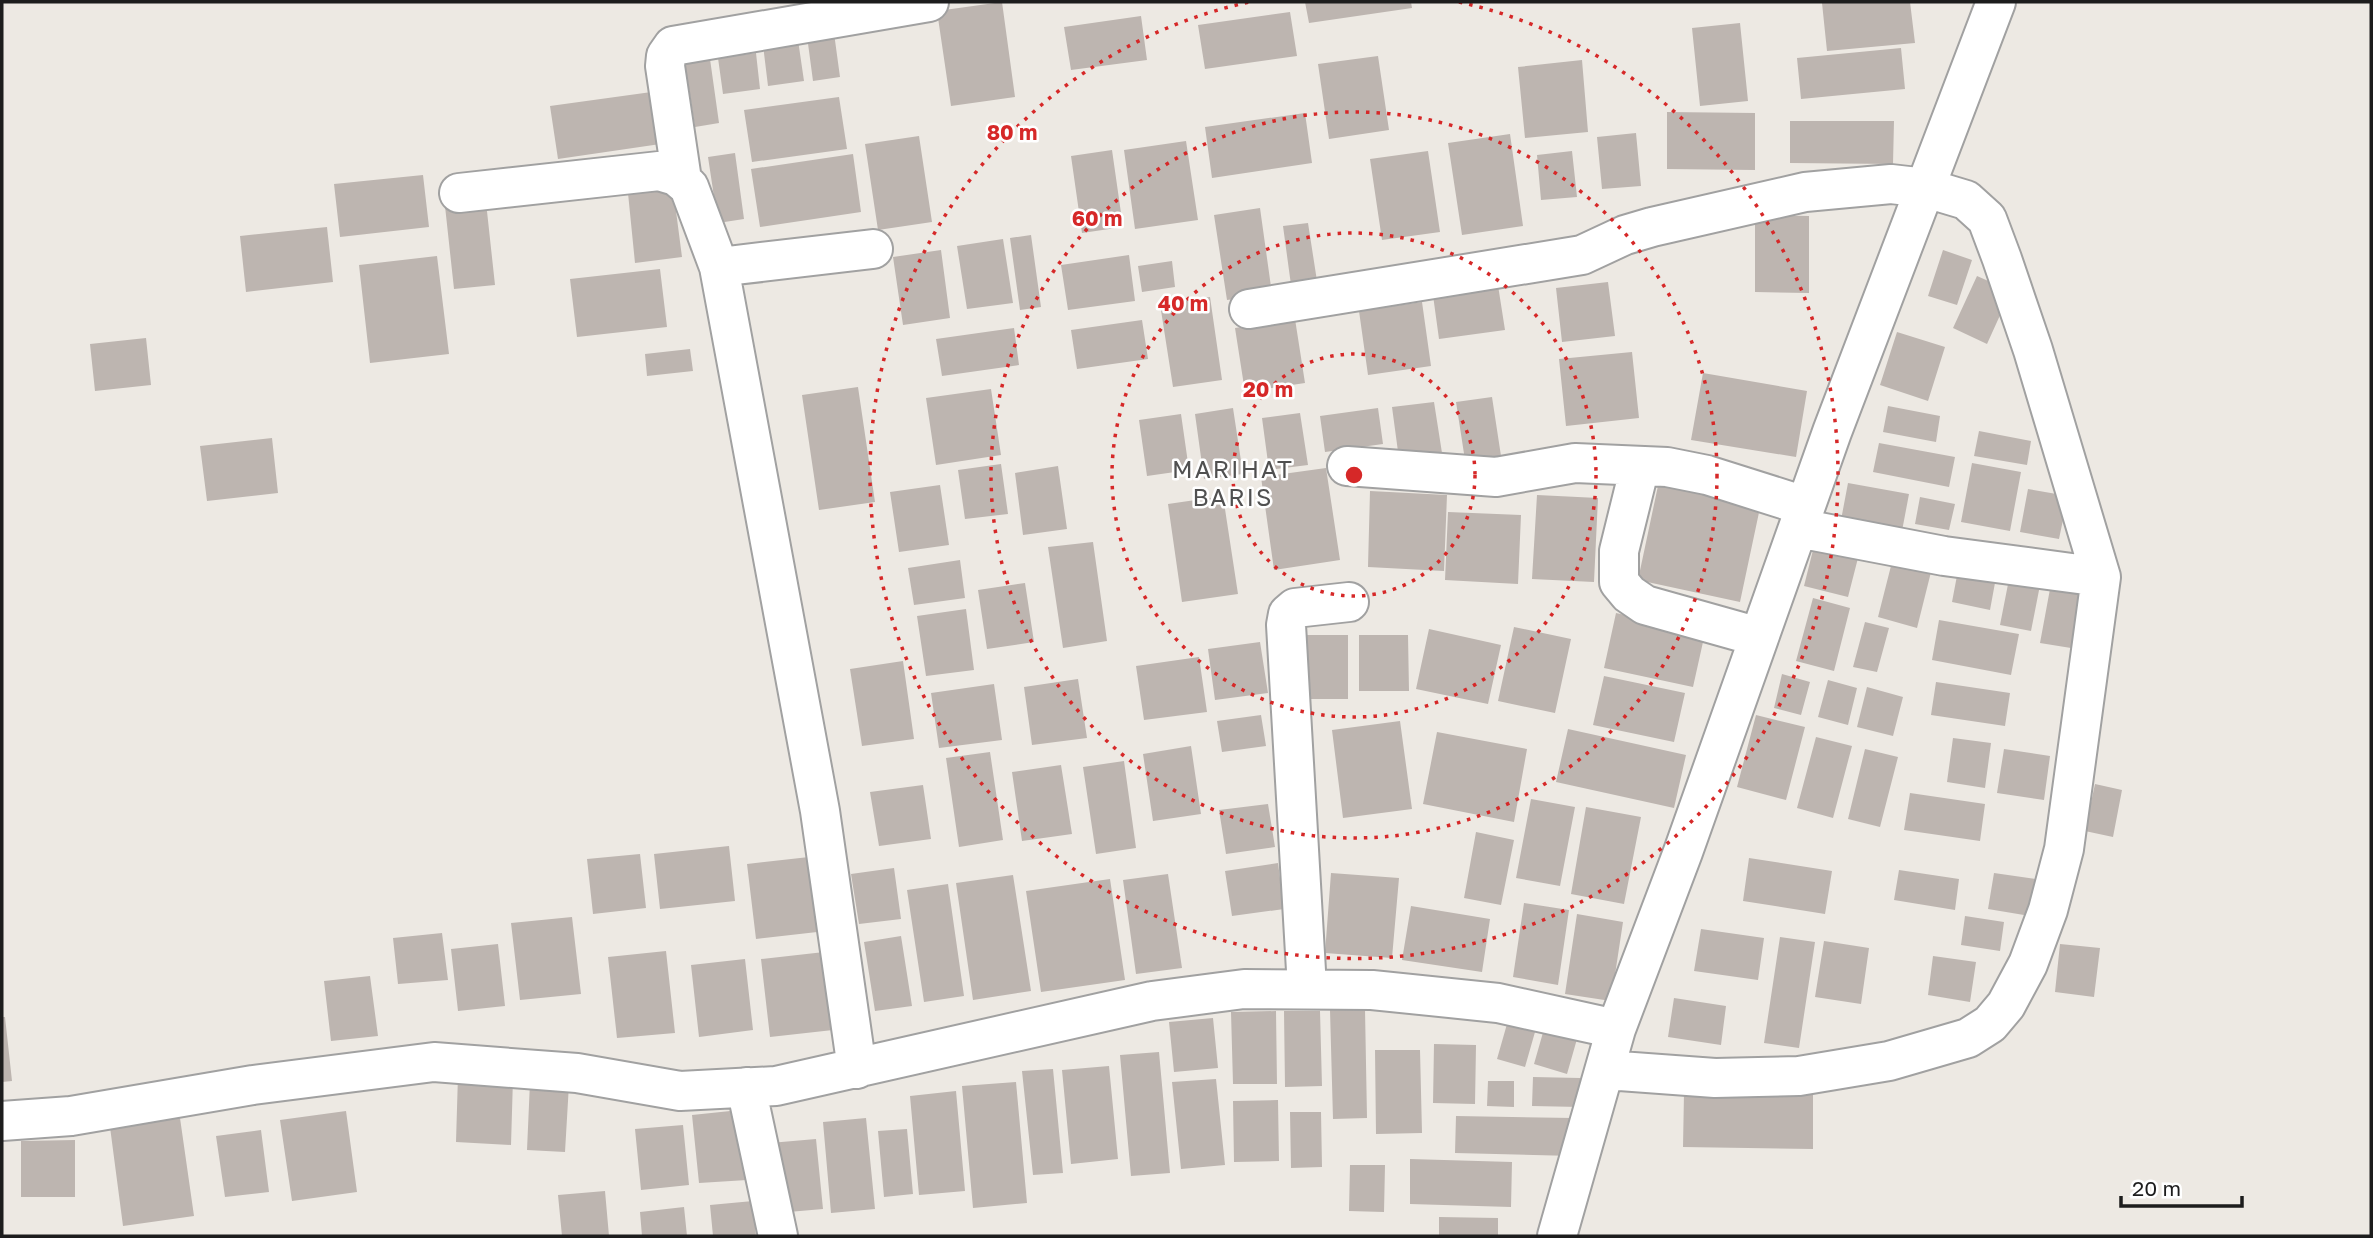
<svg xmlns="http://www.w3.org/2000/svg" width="2373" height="1238" font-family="'Golos Text',sans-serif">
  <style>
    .building { fill: #bdb5b0 }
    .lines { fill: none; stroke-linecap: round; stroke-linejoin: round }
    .minor-casing { stroke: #a1a1a1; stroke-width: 42 }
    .minor { stroke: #fff; stroke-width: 38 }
    .ring { fill: none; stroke: #d62828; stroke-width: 3.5; stroke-dasharray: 3.5 7 }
    .labels { text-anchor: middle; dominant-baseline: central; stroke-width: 5; stroke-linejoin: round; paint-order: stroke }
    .quarter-label { font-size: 24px; letter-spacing: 2px; fill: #505050; stroke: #fff }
    .centre { fill: #d62828; stroke: #fff; stroke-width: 3.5 }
    .ring-label { font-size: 21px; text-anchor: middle; font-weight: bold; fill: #d62828; stroke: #fff; stroke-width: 5; stroke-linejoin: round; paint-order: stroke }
  </style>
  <rect width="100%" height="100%" fill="#ede9e3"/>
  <path class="building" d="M1002,2L1015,97L951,106L937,11Z
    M1305,2H1411L1412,8L1309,23Z
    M1910,2L1915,43L1827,51L1822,3Z
    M1290,12L1297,56L1205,69L1198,25Z
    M1141,16L1147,60L1071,70L1064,27Z
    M1740,23L1748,101L1700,106L1692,28Z
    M834,33L840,77L813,81L807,36Z
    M798,40L804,81L768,86L763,45Z
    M1901,48L1905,89L1801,99L1797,58Z
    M756,53L760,89L723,94L718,58Z
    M1378,56L1389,130L1329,139L1318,64Z
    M710,59L719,123L695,127L685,63Z
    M1582,60L1588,132L1525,138L1518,67Z
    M666,90L674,142L558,159L550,106Z
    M839,97L847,149L752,162L744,110Z
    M1667,112L1755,113V170L1667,169Z
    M1305,113L1312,163L1212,178L1205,127Z
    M1790,121H1894L1893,164L1790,163Z
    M1636,133L1641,186L1602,189L1597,137Z
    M1510,134L1523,226L1462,235L1448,143Z
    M919,136L932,222L878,230L865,144Z
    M1186,141L1198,220L1135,229L1124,150Z
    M1112,150L1123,227L1082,233L1071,156Z
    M1428,151L1440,232L1382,240L1370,159Z
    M1572,151L1577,197L1541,200L1537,155Z
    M735,153L744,219L718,223L708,157Z
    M853,154L861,212L760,227L751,169Z
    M423,175L429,227L340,237L334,184Z
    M673,188L682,257L635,263L628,193Z
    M486,202L495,285L454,289L445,206Z
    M1260,208L1272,294L1227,300L1214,215Z
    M1755,215L1809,216V293L1755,292Z
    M1308,223L1317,281L1291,285L1283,226Z
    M327,227L333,282L246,292L240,236Z
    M1031,235L1041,307L1020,310L1010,238Z
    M1003,239L1013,303L967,309L957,246Z
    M941,250L950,318L903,325L893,257Z
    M1943,250L1972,260L1957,305L1928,296Z
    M1129,255L1135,301L1068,310L1061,265Z
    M437,256L449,354L370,363L359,265Z
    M1172,261L1175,287L1142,292L1138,266Z
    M660,269L667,327L577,337L570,279Z
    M1977,276L2011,291L1987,344L1953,328Z
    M1497,279L1505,330L1439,339L1432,288Z
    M1608,282L1615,336L1562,342L1556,288Z
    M1210,297L1222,380L1173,387L1160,304Z
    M1422,302L1431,366L1368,375L1359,311Z
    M1295,319L1305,383L1245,392L1235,328Z
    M1142,320L1148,359L1077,369L1071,330Z
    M1014,328L1019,365L942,376L936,339Z
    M1897,332L1945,347L1928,401L1880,385Z
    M146,338L151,385L95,391L90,344Z
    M690,349L693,371L647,376L645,354Z
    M1632,352L1639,418L1566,426L1559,359Z
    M1703,373L1807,391L1796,457L1691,440Z
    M858,387L875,502L819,510L802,395Z
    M991,389L1001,455L936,465L926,398Z
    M1492,397L1501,456L1465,460L1456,402Z
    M1434,402L1442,453L1399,459L1392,407Z
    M1888,406L1940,416L1936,442L1883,432Z
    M1233,408L1243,474L1204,479L1195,414Z
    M1378,408L1383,444L1325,452L1320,416Z
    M1300,413L1308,465L1269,470L1262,418Z
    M1181,414L1189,470L1147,476L1139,420Z
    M1979,431L2031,441L2027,465L1974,456Z
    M272,438L278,493L207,501L200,446Z
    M1879,443L1955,457L1949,487L1873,472Z
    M1972,463L2021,472L2010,531L1961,522Z
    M1001,464L1008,514L965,519L958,470Z
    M1058,466L1067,529L1023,535L1015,473Z
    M1326,468L1340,560L1274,570L1261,477Z
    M1659,481L1761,503L1740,602L1638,580Z
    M1848,483L1909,494L1902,531L1841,520Z
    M940,485L949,545L899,552L890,492Z
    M2028,489L2068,496L2059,539L2020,532Z
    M1370,491L1447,495L1444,571L1368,567Z
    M1537,495L1598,498L1594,582L1532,579Z
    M1223,496L1238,594L1182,602L1168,504Z
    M1920,497L1955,504L1949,530L1915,524Z
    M1448,512L1521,515L1518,584L1445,580Z
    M1093,542L1107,641L1063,648L1048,547Z
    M1814,546L1858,558L1848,597L1804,586Z
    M1893,558L1932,568L1917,628L1878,617Z
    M960,560L965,598L914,605L908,568Z
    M1959,565L1997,572L1990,610L1952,602Z
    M2010,574L2041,580L2031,631L2000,625Z
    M1025,583L1034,642L987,649L978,590Z
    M2050,589L2081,594L2071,648L2040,643Z
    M1813,598L1850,608L1834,671L1796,661Z
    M966,609L974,670L926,676L917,616Z
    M1616,613L1705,633L1693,687L1604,668Z
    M1939,620L2019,634L2011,675L1932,660Z
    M1865,622L1889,628L1877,672L1853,667Z
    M1514,627L1571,639L1555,713L1498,701Z
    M1429,629L1501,645L1488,704L1416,689Z
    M1298,635H1348V699H1298Z
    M1359,635H1408L1409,691H1359Z
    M1260,642L1268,693L1215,700L1208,649Z
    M1199,657L1207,712L1144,720L1136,666Z
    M903,661L914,739L862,746L850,669Z
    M1782,674L1810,682L1801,715L1774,708Z
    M1604,676L1685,693L1674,742L1593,725Z
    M1078,679L1087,738L1032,745L1024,687Z
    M1828,680L1857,688L1848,725L1818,717Z
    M1936,682L2010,693L2005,726L1931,715Z
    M994,684L1002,740L939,748L931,693Z
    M1867,687L1903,697L1893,736L1857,727Z
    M1261,715L1266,746L1222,752L1217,721Z
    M1756,715L1805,727L1786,800L1737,787Z
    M1400,721L1412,809L1343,818L1332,730Z
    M1568,729L1686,755L1674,808L1556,782Z
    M1437,732L1527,749L1514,822L1423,804Z
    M1816,737L1852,746L1833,818L1797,808Z
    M1953,738L1991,743L1985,788L1947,782Z
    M1191,746L1201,814L1153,821L1143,754Z
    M1865,749L1898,757L1880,827L1848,819Z
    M2004,749L2050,756L2044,800L1997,793Z
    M990,752L1003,840L959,847L946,758Z
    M1124,761L1136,848L1096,854L1083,767Z
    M1061,765L1072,834L1022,841L1012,772Z
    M2095,784L2122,790L2113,837L2085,831Z
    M923,785L931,839L879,846L870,792Z
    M1910,793L1985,804L1980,841L1904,830Z
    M1531,799L1575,807L1560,886L1516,878Z
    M1268,804L1275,847L1226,854L1219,810Z
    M1586,807L1641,817L1624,904L1571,894Z
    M1476,832L1514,840L1501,905L1464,898Z
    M729,846L735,901L660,909L654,854Z
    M640,854L646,908L593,914L587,859Z
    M818,856L826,931L756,939L747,864Z
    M1749,858L1832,871L1825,914L1743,901Z
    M1278,863L1284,909L1232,916L1225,871Z
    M894,868L901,919L859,924L851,874Z
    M1899,870L1959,879L1955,910L1894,900Z
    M1331,873L1399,878L1392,958L1325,953Z
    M1994,873L2036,879L2030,916L1988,909Z
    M1168,874L1182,968L1136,974L1123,880Z
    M1013,875L1031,991L973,1000L956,883Z
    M1110,879L1125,980L1041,992L1026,891Z
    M948,884L964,996L924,1002L907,890Z
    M1524,903L1569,910L1558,985L1513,977Z
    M1411,906L1490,919L1482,972L1402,960Z
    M1577,914L1623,922L1611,1001L1565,994Z
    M1965,916L2004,922L2000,951L1961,945Z
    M572,917L581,994L520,1000L511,923Z
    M1701,929L1764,938L1758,980L1694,971Z
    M442,933L448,980L398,984L393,938Z
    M901,936L912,1006L875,1011L864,942Z
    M1780,937L1815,942L1799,1048L1764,1043Z
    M1824,941L1869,948L1861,1004L1815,997Z
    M498,944L505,1006L458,1011L451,949Z
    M2060,944L2100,948L2094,997L2055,992Z
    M666,951L675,1033L617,1038L608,957Z
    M833,951L842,1029L770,1037L761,959Z
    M1933,956L1976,962L1970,1002L1928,995Z
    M745,959L753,1030L699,1037L691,965Z
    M370,976L378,1036L331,1041L324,981Z
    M1674,998L1726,1006L1721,1045L1668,1037Z
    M1365,1009L1367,1118L1333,1119L1330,1010Z
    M1276,1011L1277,1084H1233L1231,1012Z
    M1284,1011H1320L1322,1086L1285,1087Z
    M2,1017H5L12,1081L2,1082Z
    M1213,1018L1218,1068L1174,1072L1169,1022Z
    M1507,1024L1535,1032L1525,1067L1497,1059Z
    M1544,1029L1577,1039L1567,1074L1534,1064Z
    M1434,1044L1476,1045L1475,1104L1433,1103Z
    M1375,1050H1420L1422,1133L1376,1134Z
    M1159,1052L1170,1173L1131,1176L1120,1055Z
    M1109,1066L1118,1159L1071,1164L1062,1070Z
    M1053,1069L1063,1173L1033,1175L1022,1071Z
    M458,1075L513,1078L511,1145L456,1142Z
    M1533,1077L1580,1078V1107L1532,1106Z
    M1216,1079L1225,1165L1181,1169L1172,1082Z
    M1488,1081H1514V1107L1487,1106Z
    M530,1082L569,1084L565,1152L527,1150Z
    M1016,1082L1027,1203L973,1208L962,1086Z
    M956,1091L965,1191L919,1195L910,1096Z
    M1684,1093L1813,1095V1149L1683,1147Z
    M1278,1100L1279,1161L1234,1162L1233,1101Z
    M740,1110L747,1180L699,1183L692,1115Z
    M346,1111L357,1192L292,1201L280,1120Z
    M1290,1112H1321L1322,1167L1291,1168Z
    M1456,1116L1573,1118V1156L1455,1153Z
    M180,1118L194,1216L123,1226L110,1127Z
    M866,1118L875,1209L831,1213L823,1122Z
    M683,1125L689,1185L641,1190L635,1129Z
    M907,1129L913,1194L884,1197L878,1131Z
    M261,1130L269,1192L225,1197L216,1136Z
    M816,1139L823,1209L777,1213L770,1143Z
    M75,1140V1197H21V1141Z
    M1410,1159L1512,1162L1511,1207L1410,1204Z
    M1350,1165H1385L1384,1212L1349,1211Z
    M605,1191L609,1236H562L558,1195Z
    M753,1201L756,1236H713L710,1205Z
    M684,1207L687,1236H642L640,1212Z
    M1439,1217L1498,1218V1236H1439Z"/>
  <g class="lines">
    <defs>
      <path id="minor" d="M682,180L665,66L666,56L673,46L929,2
        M459,193L659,171L676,176L689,187L719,267L820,811L857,1069
        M719,267L873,249
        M1249,309L1582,255L1625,235L1652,227L1805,192L1891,184L1926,188L1966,200L1987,219L2002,259L2033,350L2101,577L2064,849L2048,910L2028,964L2006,1005L1990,1024L1968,1038L1889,1061L1799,1076L1715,1078L1606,1070
        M1347,466L1496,477L1575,463L1667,467L1707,475L1805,506
        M1640,466L1619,551V582L1629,594L1645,605L1759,637
        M1798,528L1944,556L2101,577
        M1307,988L1286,625L1288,614L1295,608L1349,602
        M746,1087L778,1236
        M2,1121L71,1116L253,1085L434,1062L577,1073L680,1091L776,1086L1152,1001L1244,989L1372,990L1498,1003L1616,1029
        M1557,1236L1616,1029L1683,852L1832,432L1996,2"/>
    </defs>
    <use href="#minor" class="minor-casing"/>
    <use href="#minor" class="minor"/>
  </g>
  <g class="ring">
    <circle cx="1354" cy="475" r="121"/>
    <circle cx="1354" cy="475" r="242"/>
    <circle cx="1354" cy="475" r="363"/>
    <path d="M1459 2A484 484 0 1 1 1249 2"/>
  </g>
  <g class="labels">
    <g class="quarter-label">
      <text x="1233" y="468">MARIHAT<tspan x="1233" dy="28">BARIS</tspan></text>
    </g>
  </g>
  <circle cx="1354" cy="475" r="10" class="centre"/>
  <g class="ring-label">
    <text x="1012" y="140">80 m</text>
    <text x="1097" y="226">60 m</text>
    <text x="1183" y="311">40 m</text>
    <text x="1268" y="397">20 m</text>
  </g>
  <rect width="2373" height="1238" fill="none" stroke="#1d1d1d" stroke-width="7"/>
  <path d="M2121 1196v10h121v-10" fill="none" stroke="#1d1d1d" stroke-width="3.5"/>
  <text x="2132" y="1196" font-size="21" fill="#1d1d1d" stroke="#ffffff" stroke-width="5" paint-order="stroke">20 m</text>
</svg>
